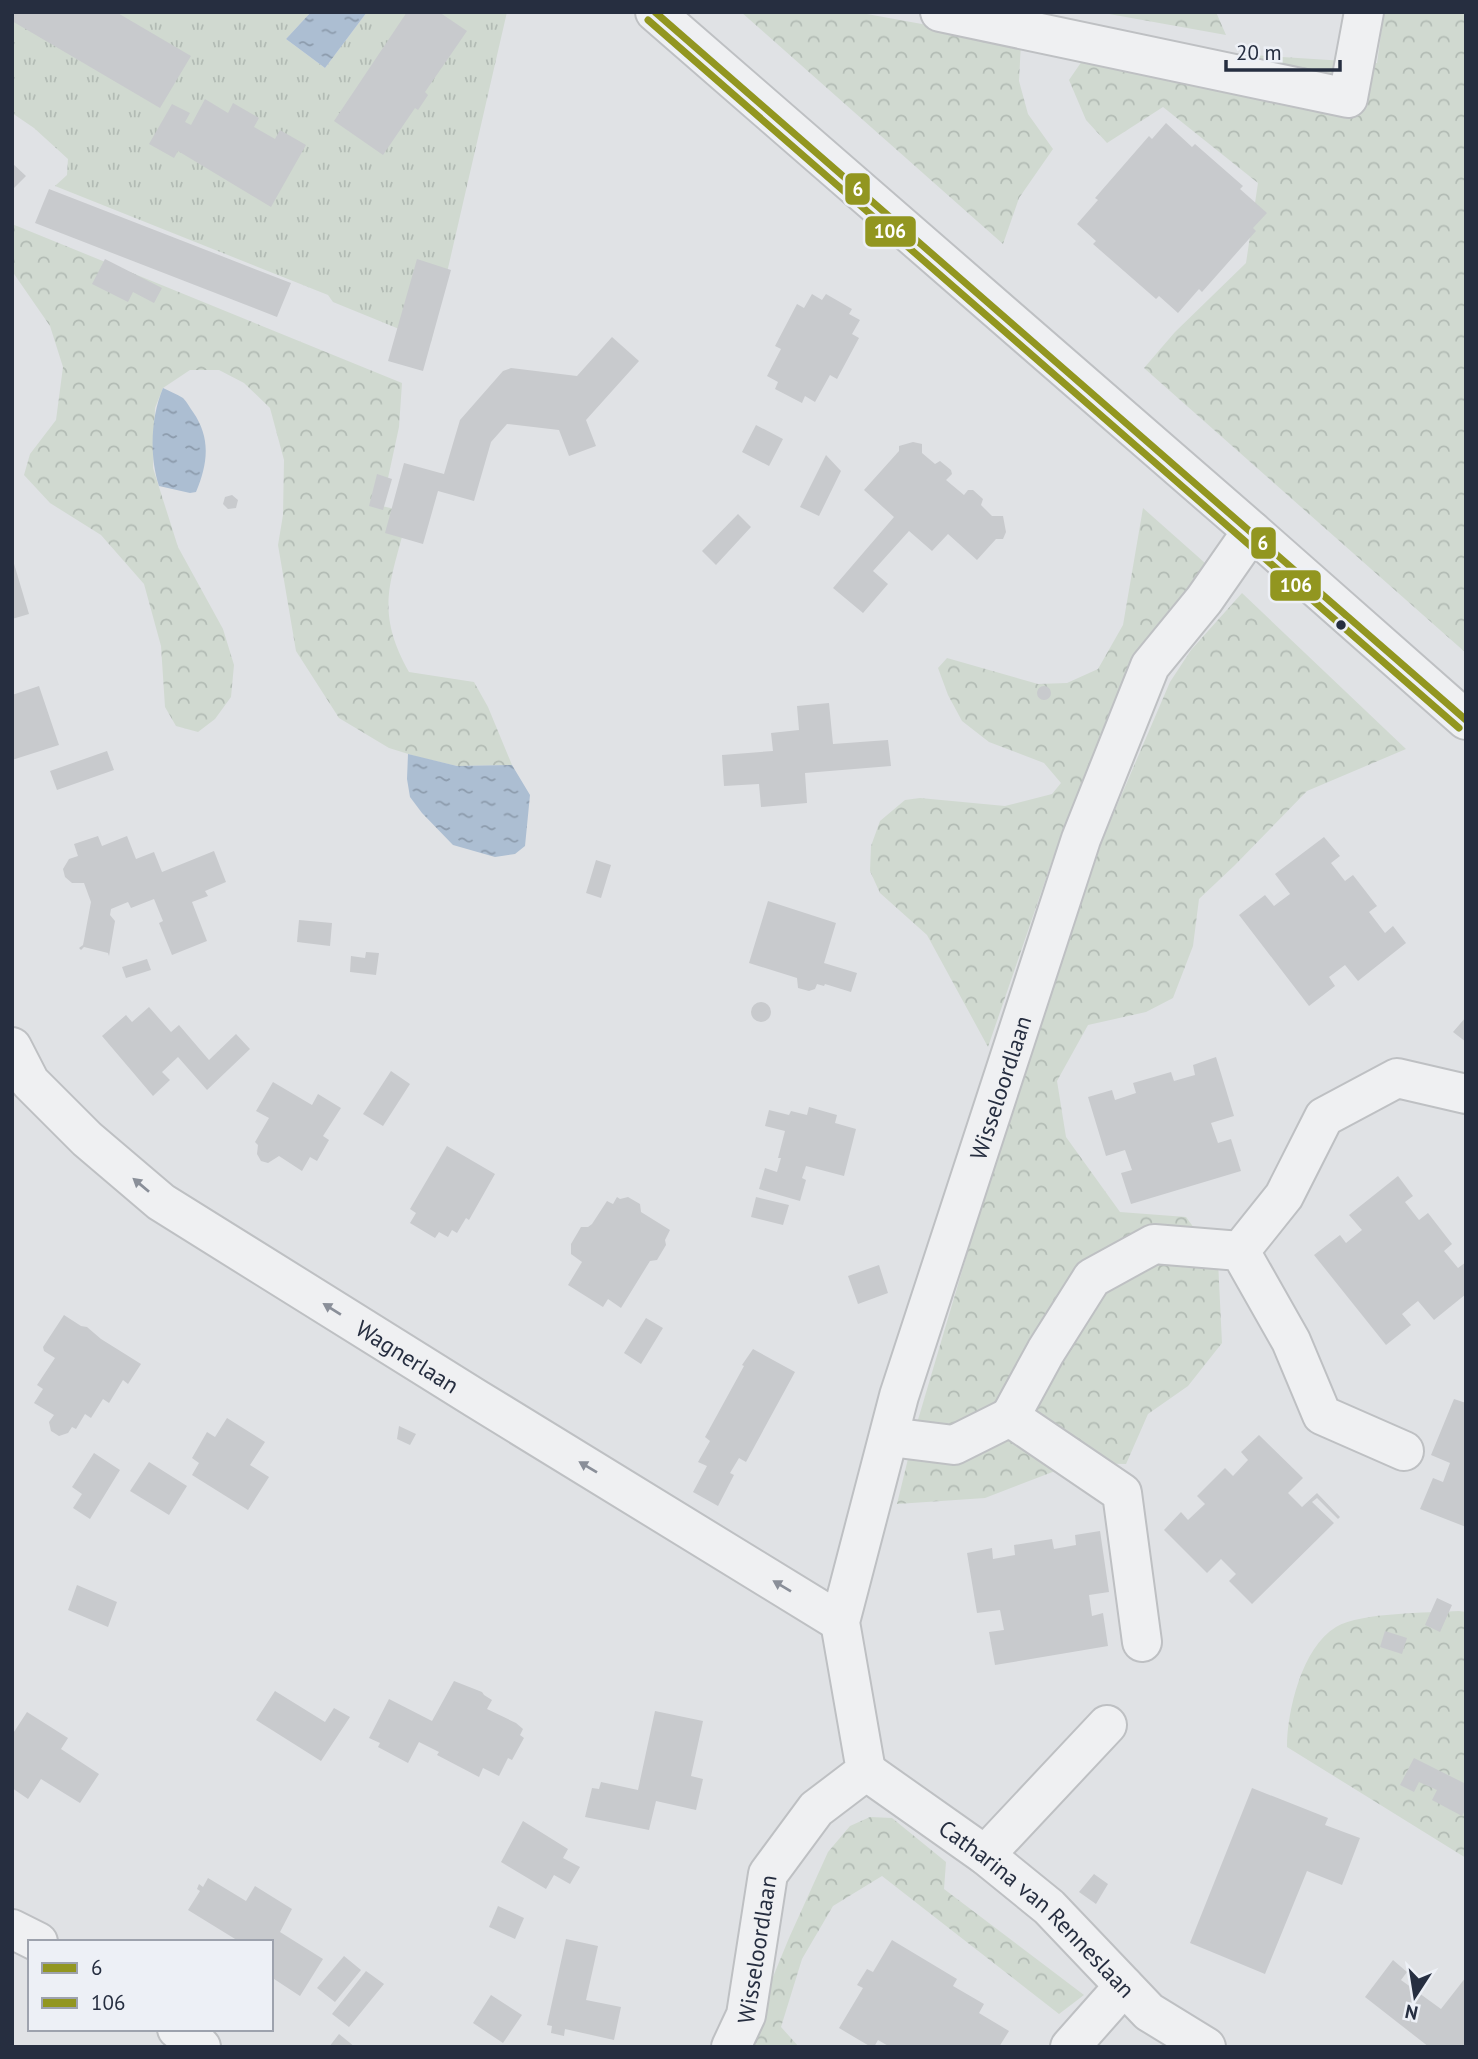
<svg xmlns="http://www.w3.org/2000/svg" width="1478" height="2059" font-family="'PT Sans',sans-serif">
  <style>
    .grass { fill: url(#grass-tufts) }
    .forest { fill: url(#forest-crowns) }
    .water { fill: url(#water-ripples) }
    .building { fill: #c8cacd }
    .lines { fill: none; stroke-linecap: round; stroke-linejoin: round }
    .minor-casing { stroke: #bec0c3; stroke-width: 42 }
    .minor { stroke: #eff0f2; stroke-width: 38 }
    .bus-1-casing { stroke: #edf0f6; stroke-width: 12 }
    .bus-2-casing { stroke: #edf0f6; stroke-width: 12 }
    .bus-1 { stroke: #929620; stroke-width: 7 }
    .bus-2 { stroke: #929620; stroke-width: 7 }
    .oneway { fill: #8a8f99 }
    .bus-dot { fill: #262e40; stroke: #edf0f6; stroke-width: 2.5 }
    .labels { text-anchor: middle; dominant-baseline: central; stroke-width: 5; stroke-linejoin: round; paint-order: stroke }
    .street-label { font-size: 23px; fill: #262e40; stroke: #edf0f6 }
    .line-badge { stroke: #edf0f6; stroke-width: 2.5 }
    .badge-label { font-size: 19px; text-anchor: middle; font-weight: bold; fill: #fff }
  </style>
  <defs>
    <pattern id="grass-tufts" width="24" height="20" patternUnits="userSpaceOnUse" patternTransform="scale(1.75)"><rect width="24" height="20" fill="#d0d9d0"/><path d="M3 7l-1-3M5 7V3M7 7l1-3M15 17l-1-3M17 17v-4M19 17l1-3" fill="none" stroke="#b2bbb4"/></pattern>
    <pattern id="forest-crowns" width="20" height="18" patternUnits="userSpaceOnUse" patternTransform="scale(1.75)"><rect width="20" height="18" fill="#d0d9d0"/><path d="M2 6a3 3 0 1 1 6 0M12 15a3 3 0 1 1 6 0" fill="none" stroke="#b2bbb4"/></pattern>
    <pattern id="water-ripples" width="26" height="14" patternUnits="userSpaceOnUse" patternTransform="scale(1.75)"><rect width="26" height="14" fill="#acbed2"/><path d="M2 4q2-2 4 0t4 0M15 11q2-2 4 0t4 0" fill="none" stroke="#8c9bac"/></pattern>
  </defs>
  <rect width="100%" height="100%" fill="#e0e2e5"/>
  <path class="grass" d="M12,12H311L286,39L325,68L367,12H507L431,342L333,302L328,295L55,186L67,175L68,159L34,128L12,113Z"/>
  <path class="forest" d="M741,12H856L1021,42L1019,81L1028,114L1053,149L1019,198L1003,244Z
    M1098,12H1216L1226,35Z
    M1384,12H1466V653L1144,368L1175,332L1246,263L1258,183L1163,107L1107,143L1086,120L1069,80L1093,45L1377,63Z
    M12,224L402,383L399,427L382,506L411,513L406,522C390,584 375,611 409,672L474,682L488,707L512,765L457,766L418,757L389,748L339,718L296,651L278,545L283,515L284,460L270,408L244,383L219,370H190L163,388L155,408L153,468L178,547L223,629L234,665L231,697L215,719L198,732L176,726L165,707L161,646L144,584L101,535L50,503L24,475L30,454L56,420L63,367L50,326L12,271Z
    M1143,508L1205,563L1136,668L1053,858L988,1047L927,935L880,893L870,871L871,846L880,821L905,800L920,798L1005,806L1052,794L1061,783L1044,763L989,742L962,721L948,695L938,668L947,658L1038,684L1067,683L1098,669L1123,625Z
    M1242,593L1406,749L1307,791L1235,865L1199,899L1193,946L1173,998L1146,1012L1088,1025L1057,1081L1066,1137L1120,1212L1186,1217L1218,1261L1222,1343L1188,1386L1148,1414L1126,1464L1076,1463L985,1498L897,1504L915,1430L1001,1139L1091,866L1170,682L1191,650Z
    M1459,1611L1466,1612V1858L1287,1747C1287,1711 1302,1647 1336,1627C1362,1612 1428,1613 1459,1611Z
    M870,1817L892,1818L946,1862L944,1889L1084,1995L1059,2014L882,1876L833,1906L802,1959L781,2027L799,2047H744L789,1938L828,1852L850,1826Z"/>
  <path class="water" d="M311,12H367L325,68L286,39Z
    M163,388C169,391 177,394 183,398C187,402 190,408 193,412C211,438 208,463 196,492L190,493L159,486C149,455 151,417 163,388Z
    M408,754L457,766L512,765L530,795L525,846L515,854L495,857L453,845L422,813L410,797L407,779Z"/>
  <path class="building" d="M12,12H116L191,56L160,108L12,21Z
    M407,12H439L467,31L425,92L428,95L418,110L415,108L383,155L334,121Z
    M205,99L228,113L233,103L259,118L254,127L275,139L280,130L306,145L271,207L178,151L174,158L149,144L172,104L190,113L185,122L191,125Z
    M1166,123L1192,147L1195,144L1243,186L1240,189L1267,213L1253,228L1256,231L1202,292L1199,289L1178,313L1159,296L1156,299L1093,244L1096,241L1077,224L1098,200L1095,198L1149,136L1152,139Z
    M12,163L26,176L12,190Z
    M49,189L291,283L277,317L35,223Z
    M105,259L162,288L154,303L133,292L128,302L92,284Z
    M417,259L451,270L423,371L388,361Z
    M812,294L822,300L826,294L852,309L849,314L860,320L852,334L859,338L837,379L830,375L815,402L805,396L802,403L775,389L778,382L767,376L781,349L775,346L797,304L804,308Z
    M612,337L639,361L586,420L596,446L569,456L559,430L507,424L491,442L474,501L438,491L423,544L385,533L404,463L444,474L460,420L503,371L511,368L577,376Z
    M756,425L783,439L769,466L742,452Z
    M913,442L922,444V453L935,464L940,461L951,470L952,474L946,480L964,495L968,490H973L983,499L981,505L992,516H1003L1006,532L1003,539H996L977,560L948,534L932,551L909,531L873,571L888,584L863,613L833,588L894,517L864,490L899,451V446Z
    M826,455L841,471L819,516L800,507Z
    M377,474L392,479L383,510L369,506Z
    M232,495L238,500L236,508L228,509L223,504L225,497Z
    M738,514L751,527L716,565L702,551Z
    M12,557L29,614L12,619Z
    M39,686L59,745L12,760V695Z
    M1037 693a7 7 0 1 1 14 0a7 7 0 1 1-14 0Z
    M829,703L833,744L888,740L891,766L805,773L807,803L761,807L759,784L724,786L722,755L773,751L771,733L799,730L797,706Z
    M107,751L114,770L57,790L50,771Z
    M98,836L102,846L127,836L136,859L154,852L162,872L214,851L226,882L205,891L208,896L192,902L207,941L172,955L159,923L163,921L154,899L131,908L128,902L111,909L110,915L115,921L109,956L108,953L84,947L81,950L79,948L83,945L91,902L84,883H72L65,877L63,869L69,859L78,856L74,844Z
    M1324,837L1340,856L1331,863L1345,881L1353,875L1377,906L1369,912L1385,933L1393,926L1406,943L1358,981L1345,965L1329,977L1335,986L1309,1006L1239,915L1265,895L1274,906L1290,894L1275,874Z
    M596,860L611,865L601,898L586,893Z
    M768,901L836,923L824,963L857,973L851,992L825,984L824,986L817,984L815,989L809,991L798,988L797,978L749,963Z
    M299,920L332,923L330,946L297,942Z
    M366,952L379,953L376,975L350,972L351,956L365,958Z
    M147,959L151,970L126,978L122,967Z
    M751 1012a10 10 0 1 1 20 0a10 10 0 1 1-20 0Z
    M149,1007L171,1032L179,1025L209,1060L236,1034L250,1049L207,1090L178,1057L162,1072L170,1080L153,1096L102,1036L126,1015L132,1022Z
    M1466,1017V1042L1453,1032Z
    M1216,1057L1234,1116L1211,1123L1218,1143L1231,1139L1241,1171L1131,1204L1121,1173L1132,1170L1125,1150L1106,1156L1088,1097L1112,1090L1115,1100L1136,1093L1133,1083L1171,1072L1174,1081L1195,1075L1193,1065Z
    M391,1071L410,1084L383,1126L363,1114Z
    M273,1082L312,1105L318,1094L341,1108L323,1136L329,1140L317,1161L310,1157L302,1171L279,1156L268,1163L261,1161L257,1154L258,1145L255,1142L269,1118L256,1111Z
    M809,1107L837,1115L835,1123L856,1129L844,1176L806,1166L802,1178L806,1180L800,1201L759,1189L765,1168L777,1172L781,1158H778L785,1131L765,1126L769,1110L789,1115L791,1111L807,1115Z
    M447,1146L495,1174L469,1220L466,1218L457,1233L452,1230L448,1237L439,1232L435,1238L410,1223L416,1213L410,1209Z
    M1398,1176L1413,1196L1405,1202L1419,1220L1428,1213L1452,1244L1444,1251L1458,1268L1466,1262V1294L1434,1320L1418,1301L1402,1314L1411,1325L1386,1345L1314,1255L1340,1235L1346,1243L1362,1230L1349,1215Z
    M617,1197L620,1199L628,1197L640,1204L641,1212L670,1230L665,1240L666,1245L657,1260L650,1261L621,1308L608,1299L603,1307L568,1285L582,1262L571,1254V1244L581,1227H588L592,1224L607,1201L613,1204Z
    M756,1197L789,1205L783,1225L751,1217Z
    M879,1265L888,1293L858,1304L848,1276Z
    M64,1315L81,1326L87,1327L101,1339L141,1364L128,1384L123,1380L109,1403L103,1399L91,1418L85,1414L76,1429L72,1427L68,1433L59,1436L51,1431L49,1422L54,1415L34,1403L43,1389L37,1385L55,1358L44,1351L43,1347Z
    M646,1318L663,1328L641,1364L624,1353Z
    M753,1349L795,1372L746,1462L739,1458L730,1473L734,1475L718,1506L693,1492L707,1466L698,1462L710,1441L705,1437L744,1366L742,1365Z
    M1454,1399L1466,1403V1527L1420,1509L1433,1478L1443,1482L1450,1463L1431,1455Z
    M227,1418L265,1442L250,1465L269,1477L248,1510L192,1475L199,1463L192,1458L207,1432L215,1437Z
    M399,1426L416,1434L410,1445L397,1439Z
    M1259,1435L1303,1478L1288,1493L1302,1507L1317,1493L1340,1517L1338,1519L1317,1498L1312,1502L1334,1523L1252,1604L1229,1581L1236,1574L1221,1559L1207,1573L1164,1530L1181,1512L1188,1520L1205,1504L1197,1496L1225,1468L1233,1476L1248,1460L1241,1452Z
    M94,1453L120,1470L90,1519L73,1508L82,1494L72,1487Z
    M149,1462L187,1486L169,1515L130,1491Z
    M1100,1531L1109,1592L1089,1595L1092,1616L1103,1613L1108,1646L995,1665L989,1632L1004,1630L1000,1610L977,1613L967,1553L992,1548L993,1559L1015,1555L1014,1545L1052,1539L1054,1549L1076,1545L1075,1535Z
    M77,1585L117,1602L108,1627L68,1610Z
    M1437,1598L1452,1605L1440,1632L1425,1625Z
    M1385,1631L1407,1638L1402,1654L1380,1647Z
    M454,1681L482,1692L484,1695L492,1700L487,1709L516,1723L523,1729L520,1735L524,1738L512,1760L508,1758L499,1776L483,1768L479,1777L437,1755L439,1752L419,1742L408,1763L378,1747L380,1743L369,1738L389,1699L432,1721Z
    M275,1691L325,1722L334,1708L350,1717L321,1761L256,1720Z
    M655,1711L703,1721L691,1776L703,1779L696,1810L656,1801L649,1830L585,1817L592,1788L599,1789L601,1782L638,1790Z
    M27,1712L68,1738L61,1749L99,1774L80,1803L41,1779L28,1799L12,1788V1735Z
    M1414,1758L1466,1784V1809L1462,1816L1432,1800L1437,1790L1419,1782L1414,1792L1400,1785Z
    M1252,1788L1328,1818L1325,1825L1360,1838L1342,1885L1307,1871L1265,1974L1190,1943Z
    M523,1821L568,1849L563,1858L580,1867L570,1884L554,1875L546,1889L501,1862Z
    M1094,1874L1108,1884L1096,1904L1079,1892Z
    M208,1878L246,1901L255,1886L292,1909L280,1932L323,1959L300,1996L271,1977V1942H240L188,1910L200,1891L197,1889L199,1884L203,1887Z
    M498,1906L524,1918L515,1939L489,1927Z
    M566,1939L598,1946L586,2000L621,2007L614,2040L565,2029L564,2036L551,2033L552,2026L547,2025Z
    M892,1940L957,1979L953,1986L984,2004L979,2013L1009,2031L999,2047H890L878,2040L874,2047H871L839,2028L863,1988L857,1985L867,1969L873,1972Z
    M344,1956L361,1970L335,2002L317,1988Z
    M1393,1960L1407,1972L1401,1980L1441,2009L1466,1977V2047H1429L1365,1997Z
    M366,1971L384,1984L349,2027L332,2014Z
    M491,1995L522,2015L503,2043L473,2023Z
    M339,2034L355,2047H329Z"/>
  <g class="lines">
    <defs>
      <g id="minor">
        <path d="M655,12L1252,531L1466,720"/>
        <path d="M940,12L1348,98L1364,12"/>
        <path id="s1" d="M12,1047L30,1082L87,1139L161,1202L475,1398L840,1622"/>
        <path d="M1240,1251L1284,1196L1324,1117L1397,1078L1466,1094"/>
        <path d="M1010,1417L1046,1351L1092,1278L1154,1244L1240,1251L1291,1341L1322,1415L1404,1451"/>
        <path d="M890,1437L954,1445L1010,1417L1122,1493L1142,1642"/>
        <path id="s2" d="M866,1771L985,1855L1049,1907L1149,2012L1206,2047"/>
        <path d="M985,1855L1107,1725"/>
        <path d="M12,1929L38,1942"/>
        <path d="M177,2029L201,2047"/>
        <path id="s3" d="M731,2047L746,2015L768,1874L816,1809L866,1771L840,1622L899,1396L1081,839L1150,666L1204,600L1252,531"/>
        <path d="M1070,2047L1124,1986"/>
      </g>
    </defs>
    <use href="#minor" class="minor-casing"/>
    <use href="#minor" class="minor"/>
    <defs>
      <path id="bus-1" d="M655,12L1466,720"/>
      <path id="bus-2" d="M648,20L1459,728"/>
    </defs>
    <use href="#bus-1" class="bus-1-casing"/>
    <use href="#bus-2" class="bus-2-casing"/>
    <use href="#bus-1" class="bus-1"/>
    <use href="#bus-2" class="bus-2"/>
  </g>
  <defs><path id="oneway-solid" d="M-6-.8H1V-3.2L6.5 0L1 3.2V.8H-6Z" transform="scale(1.75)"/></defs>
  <g class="oneway">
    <use href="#oneway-solid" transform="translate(141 1185) rotate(-140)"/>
    <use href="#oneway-solid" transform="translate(332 1309) rotate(-148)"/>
    <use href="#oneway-solid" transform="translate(588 1467) rotate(-149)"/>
    <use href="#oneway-solid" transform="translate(782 1586) rotate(-149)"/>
  </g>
  <circle class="bus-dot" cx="1341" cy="625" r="6"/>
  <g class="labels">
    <g class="street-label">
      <text stroke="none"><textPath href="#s3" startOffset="1031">Wisseloordlaan</textPath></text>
      <text stroke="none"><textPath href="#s1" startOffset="508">Wagnerlaan</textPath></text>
      <text stroke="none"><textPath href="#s2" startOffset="220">Catharina van Renneslaan</textPath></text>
      <text stroke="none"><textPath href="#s3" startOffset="102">Wisseloordlaan</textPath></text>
    </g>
  </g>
  <g class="line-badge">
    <rect x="844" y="172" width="27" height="34" rx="7" fill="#929620"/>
    <rect x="864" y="215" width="53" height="33" rx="7" fill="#929620"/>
    <rect x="1250" y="526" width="27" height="34" rx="7" fill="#929620"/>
    <rect x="1269" y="569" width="53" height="33" rx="7" fill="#929620"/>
  </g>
  <g class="badge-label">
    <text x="858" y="196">6</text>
    <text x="890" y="238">106</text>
    <text x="1263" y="550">6</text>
    <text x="1296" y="592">106</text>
  </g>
  <rect width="1478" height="2059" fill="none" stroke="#262e40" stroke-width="28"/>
  <rect x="28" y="1940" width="245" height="91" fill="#edf0f6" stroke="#9da2ad" stroke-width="2"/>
  <rect x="42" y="1963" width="35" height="10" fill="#929620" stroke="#9da2ad" stroke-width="2"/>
  <text x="91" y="1975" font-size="21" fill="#262e40">6</text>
  <rect x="42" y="1998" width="35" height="10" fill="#929620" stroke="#9da2ad" stroke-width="2"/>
  <text x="91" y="2010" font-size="21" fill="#262e40">106</text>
  <g transform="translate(1415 1996) rotate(192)" stroke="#edf0f6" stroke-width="5" paint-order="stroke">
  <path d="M0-5L12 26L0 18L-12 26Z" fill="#262e40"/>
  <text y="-10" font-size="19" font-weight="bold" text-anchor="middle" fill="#262e40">N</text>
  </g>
  <path d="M1226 60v10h114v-10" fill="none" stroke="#262e40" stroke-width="3.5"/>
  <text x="1236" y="60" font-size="21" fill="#262e40" stroke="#edf0f6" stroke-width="5" paint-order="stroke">20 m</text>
</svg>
